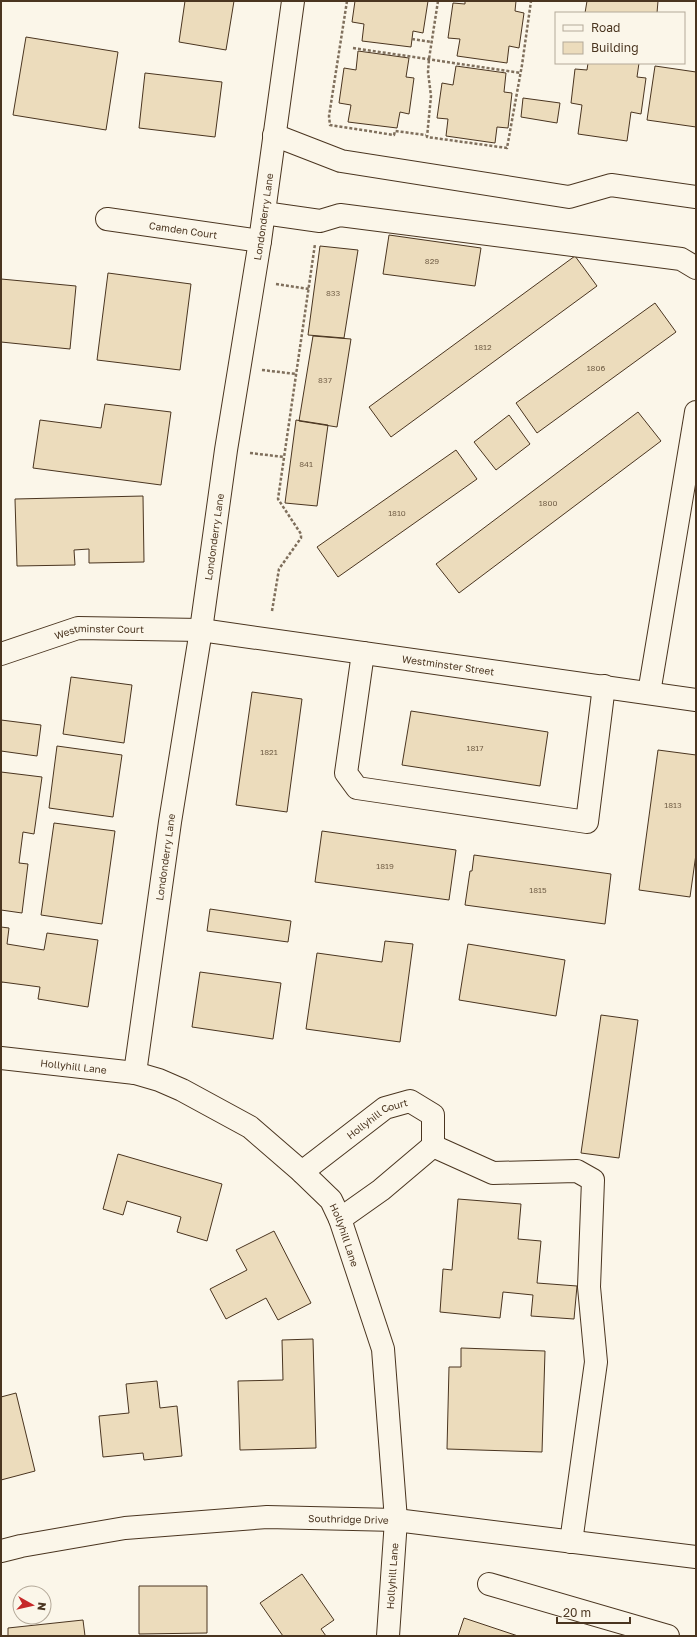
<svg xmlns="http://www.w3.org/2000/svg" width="697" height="1637" font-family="'Golos Text',sans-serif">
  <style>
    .building { fill: #ecdcbc; stroke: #4a3520 }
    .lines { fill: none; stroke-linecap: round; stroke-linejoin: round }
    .minor-casing { stroke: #4a3520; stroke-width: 24 }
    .path { stroke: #7f6f5c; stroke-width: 2.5; stroke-dasharray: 3 2; stroke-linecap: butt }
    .minor { stroke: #fbf6e9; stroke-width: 22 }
    .labels { text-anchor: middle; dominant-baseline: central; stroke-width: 3; stroke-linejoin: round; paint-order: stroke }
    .number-label { font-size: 8px; fill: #725f47 }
    .street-label { font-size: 10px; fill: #4a3520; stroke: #fbf6e9 }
  </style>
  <rect width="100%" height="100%" fill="#fbf6e9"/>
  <path class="building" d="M185,1H234L226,50L179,42Z
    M355,1H428L423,33L413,31L411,47L362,41L364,24L352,22Z
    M465,1H516L515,11L524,13L519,48L509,46L507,63L457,56L460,39L448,38L453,3L465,4Z
    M587,1H658L657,13H585Z
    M26,37L118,52L106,130L13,115Z
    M358,51L409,58L406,77L414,78L409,114L400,112L397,128L348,122L351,105L339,103L344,68L356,70Z
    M588,63H639L637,77L646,78L641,114L631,112L627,141L578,134L582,105L571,103L575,69L587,70Z
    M456,66L506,73L504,92L512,93L508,128L497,127L495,143L446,136L448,119L437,118L442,83L453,85Z
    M655,66L696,72V127L647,120Z
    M145,73L222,82L215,137L139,128Z
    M523,98L560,103L557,123L521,117Z
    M389,235L481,248L475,286L383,274Z
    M320,246L358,250L344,338L308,335Z
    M575,256L597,286L391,437L369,407Z
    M108,273L191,284L180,370L97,360Z
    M1,279L76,286L70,349L1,342Z
    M655,303L676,332L537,433L516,403Z
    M313,336L351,339L337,427L299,421Z
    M105,404L171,412L161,485L33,468L40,420L101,428Z
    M638,412L661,441L459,593L436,564Z
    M509,415L530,444L496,470L474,442Z
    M296,420L328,425L317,506L285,503Z
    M456,450L477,479L338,577L317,547Z
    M143,496L144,562L89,563V549L74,550L75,565L17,566L15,499Z
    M71,677L132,685L124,743L63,734Z
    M252,692L302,699L287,812L236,805Z
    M411,711L548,732L540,786L402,765Z
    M1,720L41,725L37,756L1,751Z
    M57,746L122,755L113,817L49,808Z
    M658,750L696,755V854L690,897L639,890Z
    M1,772L42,777L34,834L23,832L19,863L28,864L22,913L1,910Z
    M54,823L115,831L102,924L41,915Z
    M322,831L456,850L449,900L315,882Z
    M474,855L611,874L605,924L465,905L470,871H472Z
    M210,909L291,921L288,942L207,931Z
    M1,927L9,928L7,944L44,950L47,933L98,940L88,1007L38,999L40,987L2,982L1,985Z
    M385,941L413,944L400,1042L306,1029L317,953L382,962Z
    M468,944L565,960L556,1016L459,1000Z
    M200,972L281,983L273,1039L192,1027Z
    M601,1015L638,1020L619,1158L581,1153Z
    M118,1154L222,1184L207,1241L177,1232L181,1217L127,1201L123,1215L103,1209Z
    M458,1199L521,1204L518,1239L541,1241L537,1283L577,1286L574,1319L531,1316L533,1295L503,1292L500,1318L440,1312L443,1269L452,1270Z
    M274,1231L311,1303L278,1320L266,1298L226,1319L210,1289L247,1270L236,1250Z
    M313,1339L316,1448L240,1450L238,1381L283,1380L282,1340Z
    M461,1348L545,1351L542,1452L447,1449L449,1367H461Z
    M157,1381L160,1408L177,1406L182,1456L144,1460L143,1453L103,1457L99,1416L129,1413L126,1384Z
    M16,1393L35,1471L1,1480V1397Z
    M302,1574L334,1620L321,1629L326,1636H283L260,1603Z
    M139,1586H207V1633L139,1634Z
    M464,1618L518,1636H458Z
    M83,1620L85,1636H8V1628Z"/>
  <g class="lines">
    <defs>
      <g id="minor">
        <path d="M274,135L341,161L569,197L611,185L696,197"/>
        <path d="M264,213L320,221L340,215L681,259L696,268"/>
        <path id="s1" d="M107,219L260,241"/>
        <path d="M363,653L346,773L357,788L587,822L604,686"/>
        <path id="s2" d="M1,654L78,628L201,630L696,700"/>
        <path d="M649,693L696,412"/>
        <path id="s3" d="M1,1058L135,1073L159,1080L182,1090L250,1127L302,1172L331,1200L340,1219L383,1349L396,1520L388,1636"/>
        <path id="s4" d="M135,1073L170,822L201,630L226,450L260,241L293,1"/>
        <path d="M433,1146L493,1173L577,1171L593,1180L589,1287L596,1362L571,1542"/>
        <path id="s5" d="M302,1172L385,1108L410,1101L433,1115V1146L381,1190L340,1219"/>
        <path id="s6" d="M1,1551L21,1546L125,1528L267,1517L396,1520L696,1557"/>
        <path d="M489,1584L668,1636"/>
      </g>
    </defs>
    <use href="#minor" class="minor-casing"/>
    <path class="path" d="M347,1L329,116L330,125L394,135L395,131L426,135
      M438,1L429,59L428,72L431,96L427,137L507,148L522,65L531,1
      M412,39L432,42
      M353,48L521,73
      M276,284L309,289
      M262,370L296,374
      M250,453L284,457
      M272,611L279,569L301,538V534L278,499L315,244"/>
    <use href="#minor" class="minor"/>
  </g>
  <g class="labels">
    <g class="number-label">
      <text x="432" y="261">829</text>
      <text x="333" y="293">833</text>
      <text x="483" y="347">1812</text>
      <text x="596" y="368">1806</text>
      <text x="325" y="380">837</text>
      <text x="306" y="464">841</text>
      <text x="548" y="503">1800</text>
      <text x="397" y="513">1810</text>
      <text x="475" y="748">1817</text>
      <text x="269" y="752">1821</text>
      <text x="673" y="805">1813</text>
      <text x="385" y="866">1819</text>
      <text x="538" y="890">1815</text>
    </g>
    <g class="street-label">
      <text stroke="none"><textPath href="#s4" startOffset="866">Londonderry Lane</textPath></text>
      <text stroke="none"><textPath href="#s1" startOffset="77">Camden Court</textPath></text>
      <text stroke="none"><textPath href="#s4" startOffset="542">Londonderry Lane</textPath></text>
      <text stroke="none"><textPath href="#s2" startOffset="102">Westminster Court</textPath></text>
      <text stroke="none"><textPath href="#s2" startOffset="454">Westminster Street</textPath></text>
      <text stroke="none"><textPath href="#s4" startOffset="218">Londonderry Lane</textPath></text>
      <text stroke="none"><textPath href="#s3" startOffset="73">Hollyhill Lane</textPath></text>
      <text stroke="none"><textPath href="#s5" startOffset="93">Hollyhill Court</textPath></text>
      <text stroke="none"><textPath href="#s3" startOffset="409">Hollyhill Lane</textPath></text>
      <text stroke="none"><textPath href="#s6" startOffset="350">Southridge Drive</textPath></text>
      <text transform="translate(392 1576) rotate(-86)">Hollyhill Lane</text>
    </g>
  </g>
  <rect width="697" height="1637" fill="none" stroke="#4a3520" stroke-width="4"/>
  <rect x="555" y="12" width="130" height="52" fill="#fbf6e9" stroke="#b4a999"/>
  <rect x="563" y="25" width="20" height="6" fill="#fbf6e9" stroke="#b4a999"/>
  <text x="591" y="32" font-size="12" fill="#4a3520">Road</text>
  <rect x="563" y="42" width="20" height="12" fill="#ecdcbc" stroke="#b4a999"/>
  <text x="591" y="52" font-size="12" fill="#4a3520">Building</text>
  <g transform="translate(32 1605) rotate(98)"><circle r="19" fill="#fbf6e9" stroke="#b4a999"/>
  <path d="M0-3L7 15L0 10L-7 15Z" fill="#c62828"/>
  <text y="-6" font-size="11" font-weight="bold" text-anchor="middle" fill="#4a3520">N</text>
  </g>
  <path d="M557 1617v6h73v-6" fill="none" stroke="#4a3520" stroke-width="2"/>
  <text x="563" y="1617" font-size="12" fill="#4a3520" stroke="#fbf6e9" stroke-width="3" paint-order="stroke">20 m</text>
</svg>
